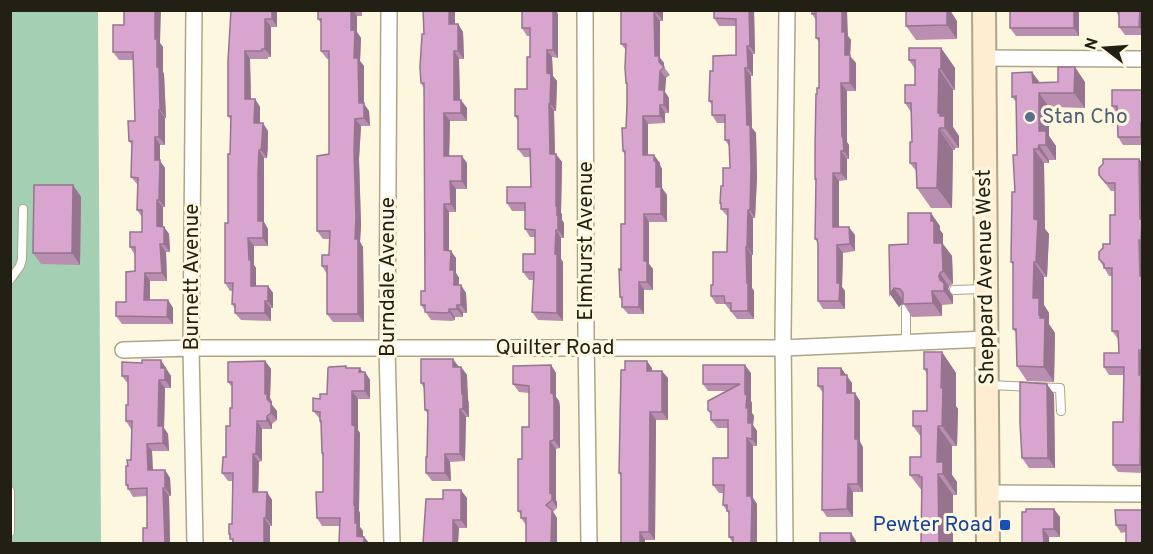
<svg xmlns="http://www.w3.org/2000/svg" width="1153" height="554" font-family="Overpass,sans-serif">
  <style>
    .green { fill: #a4cfb2 }
    .lines { fill: none; stroke-linecap: round; stroke-linejoin: round }
    .service-casing { stroke: #ada588; stroke-width: 10 }
    .minor-casing { stroke: #ada588; stroke-width: 18 }
    .secondary-casing { stroke: #ada588; stroke-width: 26 }
    .service { stroke: #fff; stroke-width: 8 }
    .minor { stroke: #fff; stroke-width: 15 }
    .secondary { stroke: #feedd1; stroke-width: 22 }
    .wall { fill: #b98eb0 }
    .shaded-wall { fill: #967490 }
    .building { fill: #d7a5cd; stroke: #967490; stroke-width: 1.5 }
    .service-dot { fill: #5c6f8a; stroke: #fef7df; stroke-width: 2 }
    .transit-dot { fill: #1a4fb4; stroke: #fef7df; stroke-width: 2 }
    .labels { text-anchor: middle; dominant-baseline: central; stroke-width: 6; stroke-linejoin: round; paint-order: stroke }
    .service-label { font-size: 21px; fill: #4e5e75; stroke: #fef7df; text-anchor: start }
    .street-label { font-size: 21px; fill: #221f14; stroke: #fef7df }
    .transit-label { font-size: 21px; fill: #164399; stroke: #fef7df; text-anchor: end }
  </style>
  <rect width="100%" height="100%" fill="#fef7df"/>
  <path class="green" d="M10,11H98L101,543H11Z"/>
  <g class="lines">
    <defs>
      <path id="service" d="M10,280L20,266L22,259L23,209
        M954,290L983,289
        M906,307V342
        M989,385L1060,388L1061,411
        M10,491V532"/>
      <path id="minor" d="M194,10L191,348L195,544
        M389,10L387,348L392,544
        M585,10L586,336L589,544
        M984,58L1142,59
        M123,350L191,348H783L987,339
        M988,493L1142,494
        M785,544L783,335L787,10"/>
      <path id="secondary" d="M984,10L988,544"/>
    </defs>
    <use href="#service" class="service-casing"/>
    <use href="#minor" class="minor-casing"/>
    <use href="#secondary" class="secondary-casing"/>
    <use href="#service" class="service"/>
    <use href="#minor" class="minor"/>
    <use href="#secondary" class="secondary"/>
  </g>
  <path class="wall" d="M277,10V27H271V57H268V59H250L251,99H255L260,107V123L268,131V149L267,158H264L263,181L264,222L268,229V246H254V265L256,268V286H268L273,293V308H271V321L241,320L235,313V309L232,304L233,291H230L225,283L228,223L230,154L231,120L228,116L231,22Z
    M318,10H362V16H357V32L361,38L360,61L364,66V104L369,111L370,126H361L359,159L361,225L360,242L363,247L364,322H333L327,314V274L322,266L329,255V239H323L317,231L329,154V59H327L321,51V23L318,19Z
    M423,10H455V24H458L463,32L464,59H459L460,100L467,108V121H450L449,156L467,163V189H456V212H449V251L456,258V273L459,278V285L466,293L467,313H463V317H455V320L452,321L431,320L421,305L425,291L424,88L421,83L424,34Z
    M621,10H663V21H660V58L664,63V67L670,75L666,78L665,92L669,98V113H665V123L648,124V155L660,163V165L662,169V188L667,195V222H649V264L653,269V290H644V314H628L622,307V301L620,297L625,224V155L623,151L626,128L627,85L626,83V50L621,44Z
    M714,10H754L755,54H753V76H751V109L752,128L756,133L757,177L755,218H753V255H752V288L754,291V319H737L725,304H716L711,296L713,285L727,252L728,217L721,209V204L720,203L723,186L730,168L729,146L725,140V123H717L712,115V105L709,101L713,71L736,55V26H719L714,18Z
    M812,10L848,36L851,40L850,56L856,63V91H847V142L849,145V159H847V180L839,181L838,227L855,235V251L843,253L842,287L845,291V309H823L818,301V245L817,241L815,239L816,181L815,179L817,94L819,88V42L816,38V20L812,14Z
    M1079,10V36H1016L1010,28Z
    M1115,10H1143V35H1125L1119,27V16Z
    M558,14V58L552,57L553,76L557,81L556,111H554L555,154L562,162L561,213L562,214V220L564,223V238H561V259L563,262V321L538,320L532,312L534,280H529L523,272L535,254V237H530L525,229V211H512L507,203L531,187L530,157H524L518,149V121L515,116L527,89L530,57V36H527L522,28Z
    M957,21V39L916,40L906,26Z
    M124,25L160,43L163,47V72L164,74L166,118H165V145H160V161L165,168V207H163V226L164,227L169,234L170,252H166L167,281H150V300H168L173,308V324H122L116,316L126,302L135,271V255L130,247L142,232V217L137,210L138,185L131,177L132,145L129,141L135,121L133,60H119L113,52Z
    M941,48L955,68V90H953V127L959,136V148H955V150H953L952,208H931L917,188L916,171L910,163L912,142L911,112L905,103L915,85V69L909,60Z
    M1032,72L1039,82H1085V108L1049,107V136L1056,146V160H1049V163H1044L1045,229L1049,234L1047,277H1044V305L1049,313V324L1055,333L1054,382L1027,381L1017,366L1016,333L1013,329V265L1011,262L1017,155V103L1012,97Z
    M1143,90V145H1123L1118,137L1117,114L1112,106Z
    M1139,159L1143,164V473L1118,472L1113,465L1123,422L1124,375H1109L1104,367L1119,353V339H1118L1112,331V276H1109L1099,259L1110,244L1115,215V191H1111L1099,175Z
    M73,185L81,197L80,265L41,264L33,253Z
    M940,226V230L943,234V244L952,256L953,284L949,287L948,289L953,296V304L942,305V316L912,317L903,303L899,307L890,294L908,244Z
    M942,352L956,373V406L958,409L957,446H952V475L957,482V495H953V543H921L922,491L910,475L921,457V437L913,426L927,411V374L924,369Z
    M265,361L271,369L270,398L272,402V405L277,411V420L272,424V429H262V461L259,462L258,492H267L272,500V526H270V543H233L229,534L232,524L233,481H228L222,473L226,457L232,408V387L228,382Z
    M551,365L556,373V397L559,401L560,407V448L556,449V500L557,502V508L553,512L557,518V543H526V525L521,518V515L518,511L522,459L529,427V393L519,392L513,384Z
    M459,367H461L467,375V399L469,402V417H466L465,461L450,462L451,481H432L426,473L427,457L428,414L425,410L424,388L421,383Z
    M166,368V370L171,376V388H165L164,428L168,434L169,451H152L153,470H165L170,478L171,496H169L170,543H139H143L147,528V496L133,497L126,485L128,466L131,460V429L126,421L128,405V384L122,376Z
    M347,368L365,372L370,380V399H358V430L360,433L359,511L360,513V527L363,531V537H364L369,543H339L340,526H322L317,518L323,492V456L322,453L321,424L320,419L313,411L320,399L327,394Z
    M652,368V371L668,378V420H656L655,540H645L621,543V477L619,473Z
    M841,368L852,383V393L860,401V442L863,447V492H853V517H827L822,510L823,393L818,386Z
    M751,373V401L752,403V413L754,416L753,425L757,431V446H753V498L757,504V509L733,543L729,537V514L723,505L724,493H719L713,485L728,458V428H717L711,420V415L708,410L726,391H708L703,384Z
    M1054,394L1055,468H1029L1022,458Z
    M467,498V528H459L458,543H423L443,499Z
    M1143,510L1126,532L1121,533L1116,525Z
    M1060,517V537H1049V543H1022Z"/>
  <path class="shaded-wall" d="M155,10H161L160,43L163,47V72L164,74L166,118L160,110L155,39Z
    M272,10H277V27L272,19Z
    M351,10H353L357,16V32L361,38L360,61L364,66V104L369,111L370,126L364,118L359,103L351,30Z
    M449,10H455V32L449,24Z
    M552,10H556L558,14V58L553,50Z
    M657,10H663V21L657,13Z
    M749,10H754L755,54L750,46Z
    M842,10H847L848,36L851,40L850,56L856,63V91L850,83L845,55L842,32Z
    M947,10H950L957,21V39L947,25Z
    M1074,10H1079V36L1074,28Z
    M1140,10H1143V32L1139,27Z
    M654,13L660,21V58L664,63V67L663,68L655,56Z
    M265,19L271,27V57L265,49Z
    M458,24L463,32L464,59L458,51Z
    M747,46L753,54V76L748,68Z
    M941,48L955,68V90L941,69Z
    M547,50L552,57L553,76L557,81L556,111L550,104L547,73Z
    M245,51L250,59L251,106L245,99Z
    M454,51L459,59L460,108L454,100Z
    M1075,67L1085,82V108L1074,93Z
    M745,68L751,76L752,128L756,133L757,177L755,218L750,210Z
    M939,69L953,90V127L959,136V148L945,128L938,113Z
    M660,71L666,78L665,92L669,98V113L664,105L659,90Z
    M1032,72L1043,87L1033,83Z
    M841,83L847,91V142L849,145V159L844,151L842,137Z
    M1039,93L1049,107V136L1056,146V160L1046,145L1039,131Z
    M255,99L260,107V131L254,123Z
    M461,100L467,108V121L461,113Z
    M549,104L554,111L555,162L550,154Z
    M660,105L665,113V123L660,116Z
    M159,110L165,118V145L159,137Z
    M444,113L450,121L449,163L444,156Z
    M643,116L648,124V163L643,155Z
    M355,119L361,126L359,159L361,225L360,242L363,247L364,322L358,314L355,239L354,151Z
    M263,123L268,131L267,158L261,150Z
    M1141,123L1143,125V140L1141,137Z
    M940,128L955,148V150L940,129Z
    M939,129L953,150L952,208L937,188Z
    M155,137L160,145V161L165,168V207L159,200L155,160Z
    M1039,145L1049,160V163L1038,149Z
    M1034,149L1044,163L1045,229L1049,234L1047,277L1036,262L1034,219Z
    M259,150L264,158V222L268,229V246L263,238L258,221V173Z
    M841,151L847,159V180L841,173Z
    M556,154L562,162L561,213L562,214V220L564,223V238L558,230L556,206Z
    M654,155L660,163V165L662,169V188L667,195V222L661,214L656,187Z
    M462,156L467,163V189L462,181Z
    M1139,159L1143,164V241L1141,240Z
    M833,173L839,181V235L833,227Z
    M450,181L456,189V212L451,204Z
    M73,185L81,197L80,265L72,253Z
    M157,200L163,207V234L157,226Z
    M444,204L449,212V258L444,250Z
    M748,210L753,218V255L747,247Z
    M931,213L940,226V230L943,234V244L952,256L953,284L943,271L934,243L931,221Z
    M644,214L649,222V264L653,269V290L647,282L644,261Z
    M164,227L169,234L170,252L164,244Z
    M849,227L855,235V251L850,244Z
    M556,230L561,238V259L563,262V321L557,313L555,254Z
    M248,238L254,246V265L256,268V293L251,286Z
    M1139,240L1143,244V280L1140,276Z
    M160,244L166,252L167,281L162,273Z
    M837,245L843,253L842,287L845,291V309L839,301L837,283Z
    M746,247L752,255V288L754,291V319L748,311Z
    M451,251L456,258V273L459,278V293L454,285L450,270Z
    M1034,262L1044,277V305L1049,313V324L1055,333L1054,382L1044,367L1039,315L1033,298Z
    M145,273L150,281V308L144,300Z
    M940,273L949,287L948,289L953,296V304L944,291L939,276Z
    M639,282L644,290V314L639,307Z
    M461,285L466,293L467,313L461,305Z
    M268,286L273,293V308L268,301Z
    M894,288L904,302L899,307L890,294Z
    M932,291L942,305V316L933,303Z
    M168,300L173,308V324L167,317Z
    M265,301L271,308V321L265,313Z
    M457,305L463,313V317L457,309Z
    M449,309L455,317V320L449,312Z
    M1139,350L1143,355V468L1140,465L1139,375Z
    M942,352L956,373V406L958,409L957,446L942,426Z
    M453,359L459,367H453Z
    M161,360L171,376V388L165,380L161,368Z
    M265,361L271,369L270,398L272,402V405L277,411V420L271,413L265,394Z
    M647,361L652,368V379L647,371Z
    M551,365L556,373V397L559,401L560,407V448L554,440L551,393Z
    M745,365L751,373V401L752,403V413L754,416L753,425L757,431V446L752,439L748,423L745,394Z
    M461,367L467,375L469,417L463,409L462,394Z
    M360,368L365,376V372L370,380V399L365,391L359,372Z
    M841,368L852,383V401L847,393L841,375Z
    M662,371L668,378V420L662,412Z
    M159,380L165,388L164,428L168,434L169,451L163,443L158,426Z
    M1047,384L1054,394L1055,468L1048,458Z
    M352,391L358,399V430L360,433L359,511L360,513V527L363,531V543L357,536L355,523L354,505Z
    M855,393L860,401V442L863,447V492L858,484L855,439Z
    M460,409L466,417L465,461L460,454Z
    M650,412L656,420L655,540L649,532Z
    M267,416L272,424V429L267,421Z
    M257,421L262,429V461L256,454Z
    M938,426L952,446V475L957,482V495L943,474L937,462Z
    M747,438L753,446V498L757,504V543H751L747,496Z
    M550,441L556,449V500L557,502V508L552,500L550,493Z
    M147,444L152,451L153,478L148,470Z
    M253,454L259,462L258,500L253,492Z
    M445,454L450,462L451,481L445,473Z
    M165,470L170,478L171,496L165,488Z
    M938,474L953,495V543H939Z
    M848,484L853,492V517L847,509Z
    M163,488L169,496L170,543H165Z
    M461,490L467,498V528L461,520Z
    M267,492L272,500V526L266,518Z
    M1054,509L1060,517V537L1054,529Z
    M552,510L557,518V543H551Z
    M264,518L270,526V543H264Z
    M453,520L459,528L458,543H453Z
    M1043,529L1049,537V543H1044Z
    M640,532L645,540V543H640Z
    M851,533L856,541V543H851Z
    M364,537L369,543H364Z"/>
  <path class="building" d="M124,10H155V39H157V67H159L160,110H159V137H155V160H160L159,200H157V226L164,227V244H160L162,273H145L144,300H168L167,317L116,316V302H126V272L135,271V247H130V232H142V210H137L138,178L131,177L132,141H129L128,121H135L133,52H113V25H124Z
    M231,10H272V19H265V49H262V51H245V99H255L254,123H263L262,141L261,150H259L258,173V221H263V238H248L249,260H251V286H268V301H265V313H235V304H232L233,283H225V223H228V154H230L231,116H228V61Z
    M318,10H351V30H355L354,58H358L359,103H364V118L355,119L354,151L356,217L355,239H358V314H327V266H322V255H329L330,231H317V156L329,154V51H321V19H318Z
    M423,10H449V24H458V51H454V100H461V113H444V156H462V181H450L451,204H444V250L451,251L450,270H454V285H461V305H457V309H449V312L447,313L425,312V305H421V291H425L424,83H421L420,67L422,34H424Z
    M522,10H553V50H547V73L551,74L550,104H549L550,154H556V206L557,207V215H558V230H556L555,254H557V313L532,312L534,272H523V254H535V230L525,229V203H507V187H531L530,149H518V116H515V89H527V57H530V28H522Z
    M621,10H657V13H654L655,56H659V62L664,67L660,71L659,90H664V105H660V116H643V155H654V161H656V187H661V214H644V261H647V282H639V307H622V297H620L619,269L621,270V224H625V151H623L622,128H626L627,106V83H626L625,68L626,44H621Z
    M714,10H749L750,46H747L748,68H745L747,125H750L751,169L750,210H748L747,247H746L747,283H748V311H731V303H725L724,296H711V285H713V252H727L728,209H721V203H720L721,186H723V168H730L729,140H725V115H712V101H709L710,71H713V56L736,55V19L714,18Z
    M812,10H842V32H845V55H850V83H841L842,137H843L844,151H841V173H833V227H849L850,244L837,245V283H840L839,301H818V245L817,239H815L816,179H815V147L816,94H817V88H819V38H816V13L812,14Z
    M906,10H947V25L906,26Z
    M1010,10H1074V28H1010Z
    M1119,10H1140L1139,27H1119Z
    M909,48H941V69H939L938,113H940V116H945V128H940V129H939L937,188H917L916,163H910V142H912L911,103H905V85H915V60H909Z
    M1058,67H1075L1074,93H1039V131H1046V145H1039L1038,149H1034V219L1038,220L1036,262H1034L1033,298H1039V315H1040V318H1045L1044,367L1017,366L1016,329H1013V262H1011L1012,192H1015L1013,155H1017L1016,96L1012,97V73L1032,72L1033,83L1058,82Z
    M1112,90H1143V123H1141V137H1118L1117,106H1112Z
    M1103,159H1139L1140,219H1142L1141,240H1139L1140,276H1142L1143,279V350H1139V375H1141L1140,465H1113V422H1123L1124,367H1104V353H1119L1118,331H1112V268H1104V264L1099,259V252L1103,248V244H1110V215H1115V183H1106L1099,175V168L1103,164Z
    M34,185H73L72,253H33Z
    M908,213H931V221H934V243H942L943,271L940,273L939,276L940,280L944,283V291H932L933,303L903,304V293L900,289L894,288L890,294L889,245L908,244Z
    M924,352H942L941,388H943L942,426H938L937,462H943V474H938L939,543H921L922,477H919V475H910V457H921V426H913V411H927V369H924Z
    M421,359H453V367H461L462,394H463V409H460V454H445V473H426V457H427L428,410H425L424,383H421Z
    M142,360H161V368H165V380H159L158,426H163V443L147,444L148,470H165V488H163L165,543H139H143V528H147V488L128,489V485H126V466H128L127,460H131L132,421H126V405H128V376H122V362L142,363Z
    M265,361V394H267V399L271,403V413L267,416V421H257L256,454H253V492H267L266,518H264V543H233V539H230V534H229V524H232L233,473H222L223,457H226V426H230V408H232V382H228V362Z
    M625,361H647V371H662V412H650L649,532H640V543H621V473H619L621,370H625Z
    M551,365V393H553L554,400V440L550,441V493L552,494V500L546,505L552,510L551,543H526V518H521V511H518V459H522V427H529V386L513,384V366Z
    M703,365H745V394L747,395L746,408H748V423H752V439L747,438V496H751L752,501L751,543H733V537H729V511H727V505H723L724,485H713V458H728V420H711V412L708,410V401L740,384H703Z
    M346,366V368H360L359,372H365V391H352V425L355,426L354,505H355V523H357V536L364,537V543H339L340,518H317L316,492H323V453H322L321,421H320V412L313,411V398L320,399V394H327L328,368L329,367Z
    M818,368H841V375H847V393H855V439H858V484H848L847,509L822,510L823,386H818Z
    M1020,382L1047,384L1048,458H1022L1020,423Z
    M443,490H461V520H453V543H423L426,499H443Z
    M1026,509H1054V529H1043L1044,543H1022V512H1026Z
    M1115,510H1143V543H1126V525H1116Z
    M820,533H851V543H820Z"/>
  <circle class="service-dot" cx="1030" cy="117" r="6"/>
  <rect class="transit-dot" x="999" y="519" width="12" height="12" rx="3"/>
  <g class="labels">
    <g class="service-label">
      <text x="1042" y="117">Stan Cho</text>
    </g>
    <g class="street-label">
      <text transform="translate(586 241) rotate(-90)">Elmhurst Avenue</text>
      <text transform="translate(192 277) rotate(-90)">Burnett Avenue</text>
      <text transform="translate(388 277) rotate(-90)">Burndale Avenue</text>
      <text transform="translate(986 277) rotate(-91)">Sheppard Avenue West</text>
      <text x="555" y="348">Quilter Road</text>
    </g>
    <g class="transit-label">
      <text x="993" y="525">Pewter Road</text>
    </g>
  </g>
  <rect width="1153" height="554" fill="none" stroke="#221f14" stroke-width="24"/>
  <g transform="translate(1105 48) rotate(287)" stroke="#fef7df" stroke-width="4.5" paint-order="stroke">
  <path d="M0-4.5L10 22L0 15L-10 22Z" fill="#221f14"/>
  <text y="-9" font-size="16" font-weight="bold" text-anchor="middle" fill="#221f14">N</text>
  </g>
</svg>
